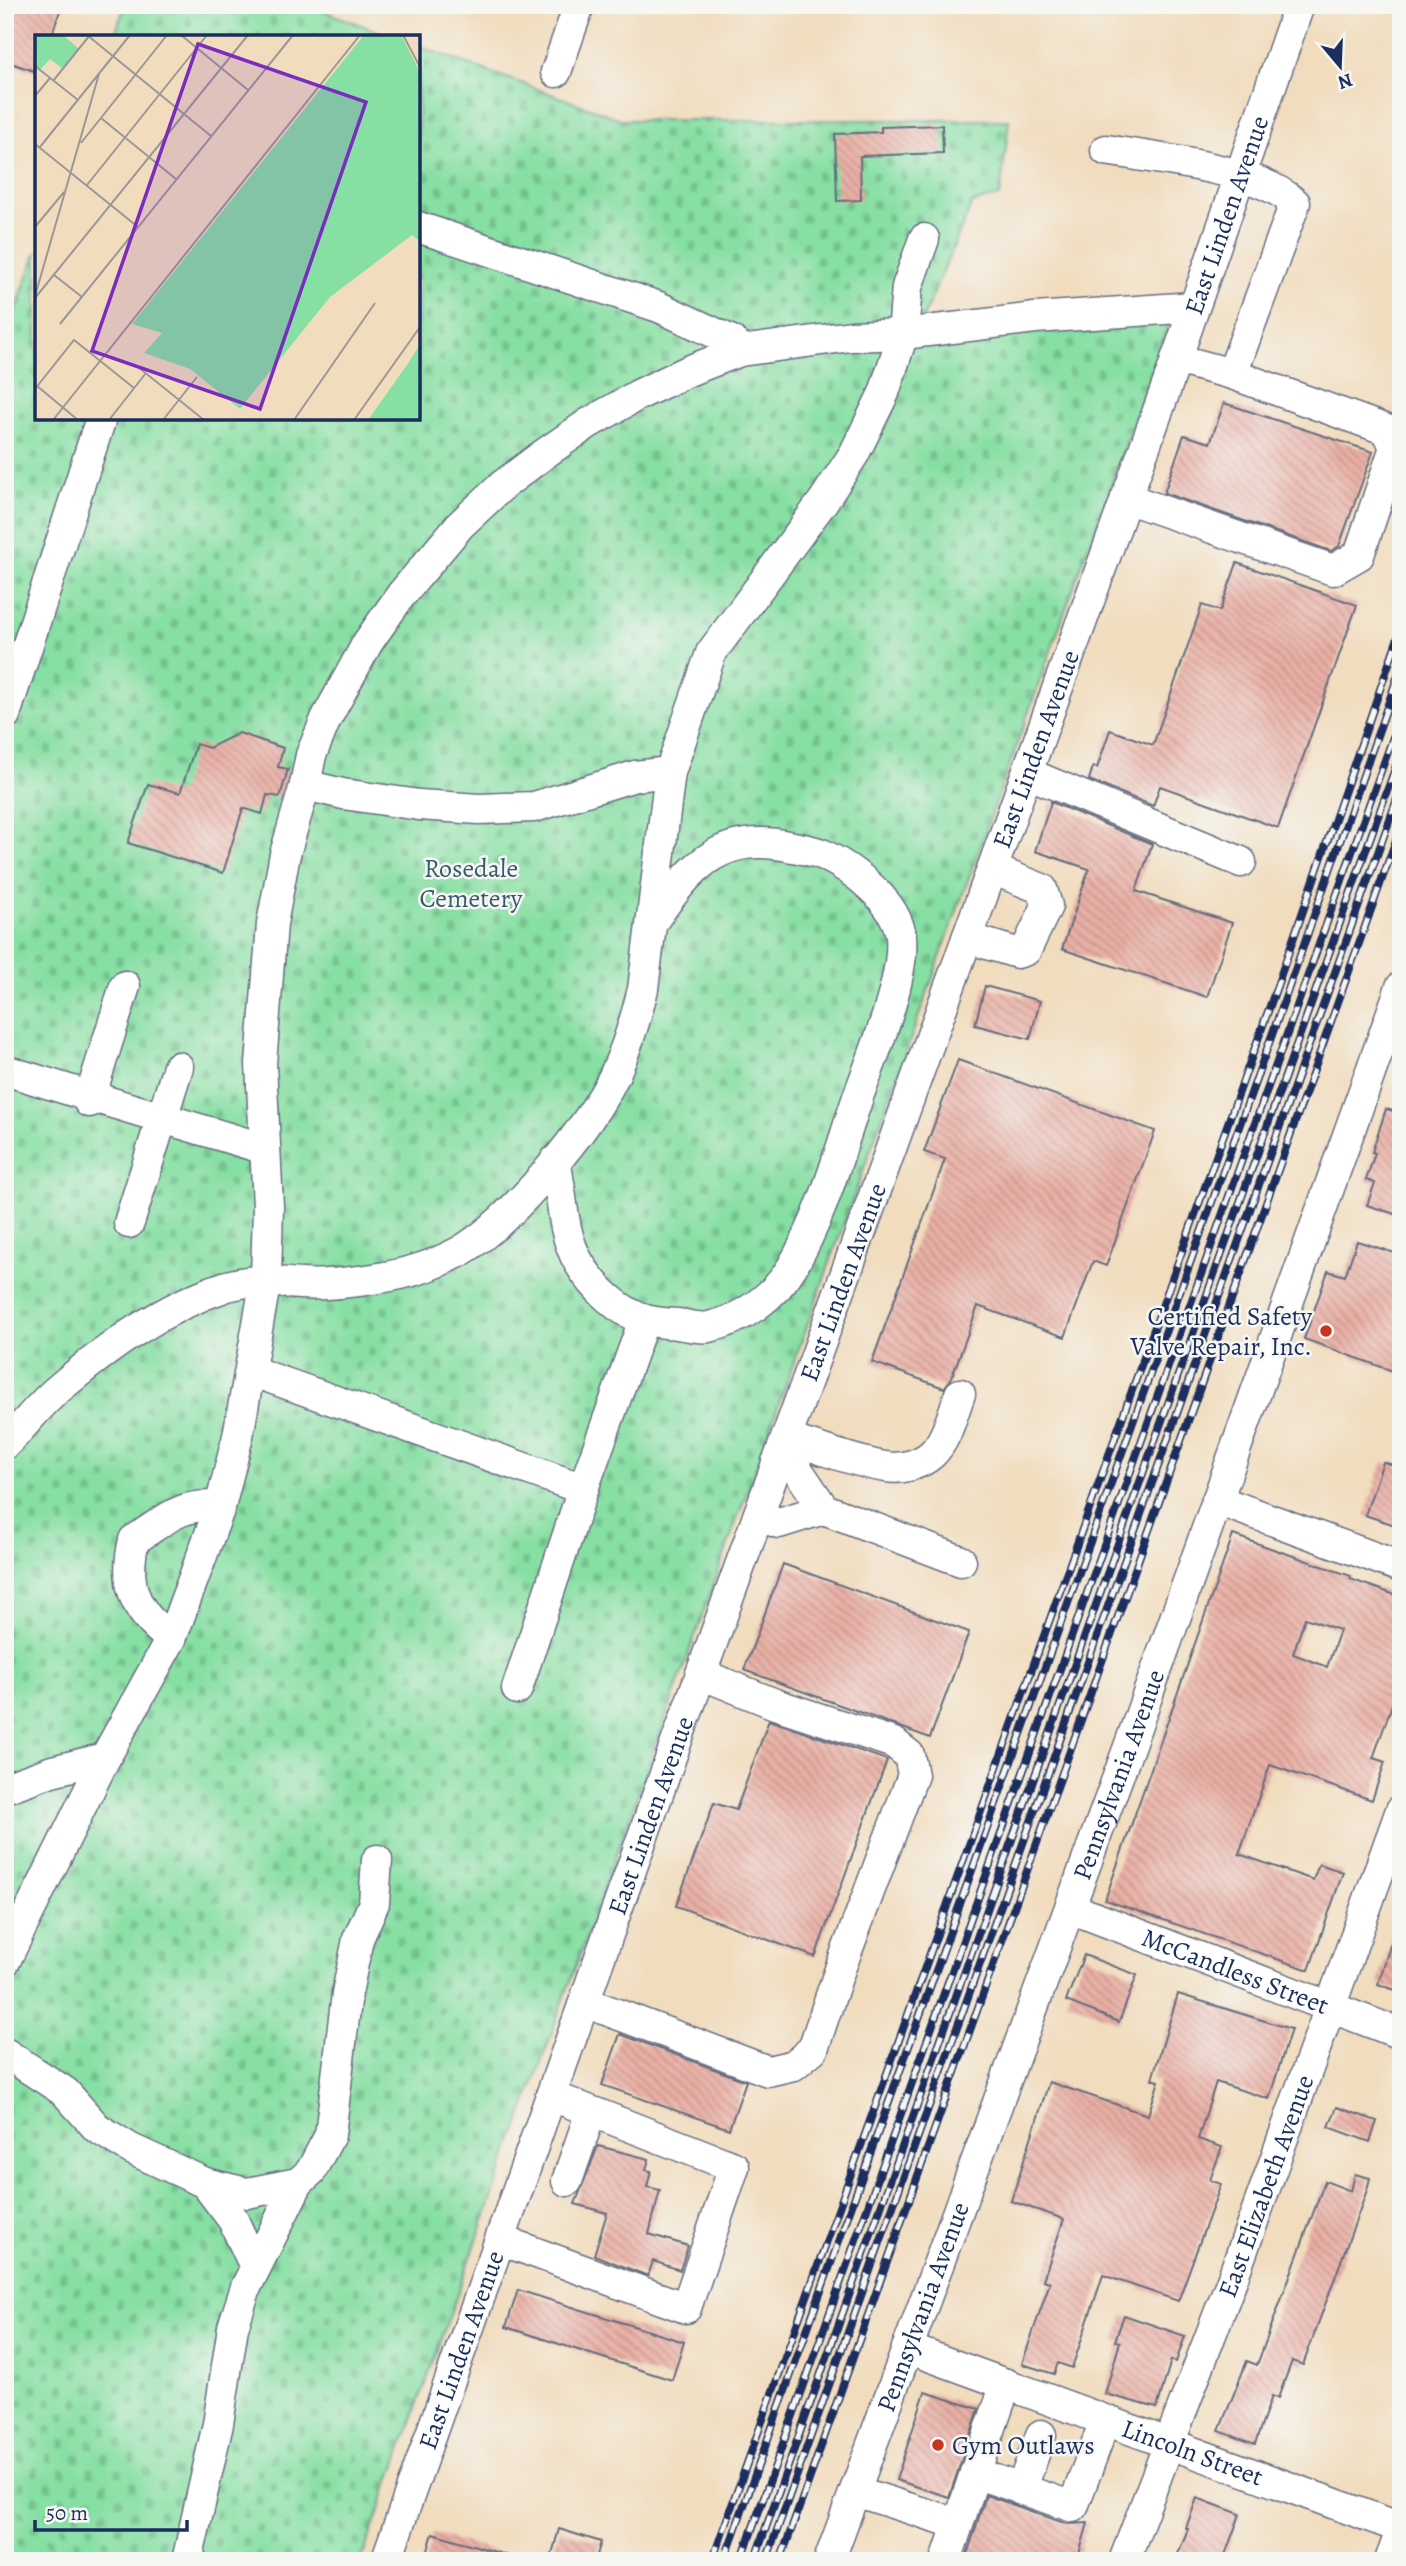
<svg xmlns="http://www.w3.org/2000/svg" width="1406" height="2566" font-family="Alegreya,serif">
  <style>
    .cemetery { fill: url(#cemetery-stones); stroke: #508780; stroke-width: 2 }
    .building { fill: url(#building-back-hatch); fill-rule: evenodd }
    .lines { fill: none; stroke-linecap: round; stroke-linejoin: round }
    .minor-casing { stroke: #666c7f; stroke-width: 33 }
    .minor { stroke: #fff; stroke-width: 30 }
    .rail-casing { stroke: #1b2f5e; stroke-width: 8 }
    .rail { stroke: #f6f6f2; stroke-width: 5; stroke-dasharray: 16; stroke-linecap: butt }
    .poi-dot { fill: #c8321e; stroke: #f6f6f2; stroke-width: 2.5 }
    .labels { text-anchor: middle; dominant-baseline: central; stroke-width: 5; stroke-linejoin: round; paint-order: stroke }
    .street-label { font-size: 26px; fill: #1b2f5e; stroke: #f6f6f2 }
    .park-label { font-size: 26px; fill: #365b6f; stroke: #f6f6f2 }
    .poi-label { font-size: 26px; fill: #1b2f5e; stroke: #f6f6f2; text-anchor: end }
    .inset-road { fill: none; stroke: #9b9797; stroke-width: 2 }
    .view { fill: #7b2cbf; fill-opacity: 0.15; stroke: #7b2cbf; stroke-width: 3.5 }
    .inset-edge { fill: none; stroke: #1b2f5e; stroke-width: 3.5 }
  </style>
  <defs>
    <pattern id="cemetery-stones" width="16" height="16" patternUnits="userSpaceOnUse" patternTransform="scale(1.75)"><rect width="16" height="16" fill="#86dfa3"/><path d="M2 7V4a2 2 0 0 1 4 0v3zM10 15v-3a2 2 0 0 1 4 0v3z" fill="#73c08f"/></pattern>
    <pattern id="building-back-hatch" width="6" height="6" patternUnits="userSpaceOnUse" patternTransform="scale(1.75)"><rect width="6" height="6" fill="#eab0a5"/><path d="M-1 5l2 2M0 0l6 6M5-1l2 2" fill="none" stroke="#bd908a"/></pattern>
  </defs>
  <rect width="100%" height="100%" fill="#f6f6f2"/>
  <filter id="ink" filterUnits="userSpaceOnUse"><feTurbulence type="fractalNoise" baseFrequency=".0143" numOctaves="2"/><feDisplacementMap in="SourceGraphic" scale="14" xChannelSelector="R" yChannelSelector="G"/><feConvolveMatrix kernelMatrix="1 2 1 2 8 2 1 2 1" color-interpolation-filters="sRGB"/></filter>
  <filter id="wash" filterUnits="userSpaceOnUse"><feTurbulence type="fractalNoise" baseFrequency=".00686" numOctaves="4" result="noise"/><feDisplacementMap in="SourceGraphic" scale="28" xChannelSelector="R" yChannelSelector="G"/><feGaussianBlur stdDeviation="1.57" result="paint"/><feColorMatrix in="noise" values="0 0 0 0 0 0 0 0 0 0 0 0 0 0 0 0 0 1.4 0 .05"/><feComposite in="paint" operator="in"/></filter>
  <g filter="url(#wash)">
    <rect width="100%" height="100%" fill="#f1dcbd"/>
    <path class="cemetery" d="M125,5H307L394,37H114Z
      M418,46L623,120H1009L1000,196L972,203L922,320L1177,301L361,2561H5V339L37,251V418H418Z"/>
    <g id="blocks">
      <path class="building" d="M5,5H62L51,37H37V72L5,61Z
        M942,125L943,153L860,156L861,200L837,201L835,134L881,132V127Z
        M1224,403L1373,452L1339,546L1331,551L1164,493L1184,435L1210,443Z
        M1237,563L1357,605L1278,828L1160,786L1153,806L1089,780L1093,767L1097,768L1110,730L1153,745L1202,605L1220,611Z
        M239,733L283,748L278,767L288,769L280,797L267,795L262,814L243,808L223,873L128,843L148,784L180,793L196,744L209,748Z
        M1051,802L1152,844L1136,891L1232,923L1207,997L1062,949L1089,869L1035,851Z
        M985,986L1040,1001L1030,1039L975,1025Z
        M958,1060L1155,1131L1106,1266L1093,1261L1065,1337L978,1306L951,1379L944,1388L872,1362L945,1159L924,1152Z
        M1386,1109L1401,1113V1216L1367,1205L1375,1183L1366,1180L1375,1153L1372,1152Z
        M1357,1241L1401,1255V1374L1304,1339L1328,1271L1345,1276Z
        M1383,1462L1401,1467V1527L1365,1515Z
        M1233,1535L1351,1576L1350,1579L1401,1597V1692L1397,1691L1373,1758L1385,1762L1372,1800L1270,1765L1239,1854L1313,1880L1319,1864L1343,1872L1309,1970L1105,1900ZM1305,1618L1340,1630L1327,1667L1293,1654Z
        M783,1564L969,1632L930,1738L744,1670Z
        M769,1720L887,1760L815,1957L676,1906L714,1803L736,1810Z
        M1397,1924H1401V1992L1378,1984Z
        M1084,1955L1137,1975L1119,2022L1066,2001Z
        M1178,1994L1291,2029L1269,2099L1216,2082L1198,2139L1222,2147L1210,2180L1221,2184L1178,2301L1103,2275L1072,2368L1058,2363L1054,2374L1022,2364L1050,2282L1043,2280L1064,2219L1011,2201L1049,2082L1148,2115L1159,2081L1152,2079Z
        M620,2034L746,2081L729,2129L602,2085Z
        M1337,2107L1377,2121L1370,2142L1329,2127Z
        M598,2146L649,2159L646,2170L651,2171L647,2187L660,2190L649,2234L688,2246L680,2270L653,2261L648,2276L594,2255L607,2213L575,2204Z
        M1355,2174L1370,2178L1367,2190L1303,2365L1292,2361L1278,2398L1272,2396L1255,2444L1219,2431L1247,2361L1257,2365L1325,2181L1351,2191Z
        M518,2290L684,2342L672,2380L506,2327Z
        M1124,2315L1185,2336L1176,2362L1171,2360L1157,2408L1105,2394L1120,2342L1115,2341Z
        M925,2392L979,2409L949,2497L896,2480Z
        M986,2495L1067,2524L1088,2523L1077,2561H965Z
        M1197,2498L1240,2514L1223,2561H1175L1188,2529L1186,2528Z
        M559,2529L601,2542L595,2561H550Z
        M433,2533L512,2557L511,2561H425Z"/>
    </g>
  </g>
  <g filter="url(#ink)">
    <use href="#blocks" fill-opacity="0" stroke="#666c7f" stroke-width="2"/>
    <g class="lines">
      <defs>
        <g id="minor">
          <path d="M556,72L579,5"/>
          <path d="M1106,150C1157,159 1257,168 1295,203L1232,374"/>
          <path d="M418,227L659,307L732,341L740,351"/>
          <path d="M1126,498L1333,570L1359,555L1395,447L1387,430L1232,374L1176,359"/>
          <path d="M5,715L101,418"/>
          <path d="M1027,773L1241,862"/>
          <path d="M305,785L343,794L419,805L479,809L534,807L635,776L670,772"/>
          <path d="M967,938L1017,953L1026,950L1047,906L1042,889L992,869"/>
          <path d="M5,1070L85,1095"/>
          <path d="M96,1098L265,1149"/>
          <path d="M95,1100L89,1102L85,1095L92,1091L125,986"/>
          <path d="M555,1161C563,1195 561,1232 579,1263C593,1286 619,1313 646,1320C656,1323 667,1323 677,1324C687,1325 699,1329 709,1327C742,1320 775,1296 792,1267C824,1213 839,1152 859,1094C874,1054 905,978 901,937C897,902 853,869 824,855C815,851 803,849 793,847C722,831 693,864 655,918"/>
          <path d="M129,1223L178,1067"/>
          <path d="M251,1371L583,1489"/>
          <path d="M786,1439C819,1447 853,1462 886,1467C902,1470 921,1464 932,1454C947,1440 953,1412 960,1394"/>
          <path d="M5,1444C23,1427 38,1406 57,1390C108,1347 163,1307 227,1286C255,1278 273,1282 300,1284C326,1286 354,1282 379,1278C406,1274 435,1265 459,1252C510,1223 590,1128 615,1074C627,1047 636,1018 643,989L670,772L711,653L824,500L854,454L884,393L903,334L907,287L924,239"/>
          <path d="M1217,1500L1401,1567"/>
          <path d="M824,1509L961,1561"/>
          <path d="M758,1516L779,1523L824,1509L797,1469L777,1462"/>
          <path d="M171,1639C135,1612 123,1586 134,1540C166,1520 180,1502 220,1507"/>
          <path d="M517,1689L583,1489L644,1320"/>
          <path d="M5,1788L52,1771L105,1758"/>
          <path id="s1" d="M1070,1908L1401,2034"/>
          <path d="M5,1961L105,1758L171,1639L220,1507L238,1436L266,1279L268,1206L261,1064L272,924L285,854L305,785L311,755L326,719L368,642L401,595L460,525L503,485L544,454L589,423L638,395L688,371L740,351L851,336L903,334L1035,318L1194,307"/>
          <path d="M585,2002L768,2071L794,2065L813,2049L840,1969L913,1775L909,1755L894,1743L775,1704L701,1674"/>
          <path d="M5,2053L65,2092L97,2128L131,2149L205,2183L233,2220L255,2267"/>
          <path d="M567,2181L591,2112"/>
          <path d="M205,2183L247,2193L298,2183"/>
          <path d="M501,2240L686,2308L734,2167L552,2096"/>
          <path id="s2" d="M907,2348L1401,2528"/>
          <path d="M975,2473L1006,2384"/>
          <path d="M1021,2490L1041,2435"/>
          <path d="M855,2491L958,2524"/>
          <path d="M187,2561L218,2424L233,2327L246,2287L298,2183L311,2171L330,2135L347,1993L358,1939L374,1903L377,1860"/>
          <path id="s3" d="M386,2561L677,1740L1173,369L1299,5"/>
          <path id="s4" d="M829,2561L1130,1744L1401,987"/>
          <path d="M946,2561L975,2473L1073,2507L1105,2421"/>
          <path id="s5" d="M1124,2561L1233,2277L1401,1810"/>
          <path d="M1390,2561L1401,2531"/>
        </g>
      </defs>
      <use href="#minor" class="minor-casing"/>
      <use href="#minor" class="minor"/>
      <defs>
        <path id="rail" d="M712,2561L1271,1003L1401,629
          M724,2561L1282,1007L1401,667
          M741,2561L1401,715
          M754,2561L1401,752
          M766,2561L1401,788
          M780,2561L1401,826"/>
      </defs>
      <use href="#rail" class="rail-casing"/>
      <use href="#rail" class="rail"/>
    </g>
  </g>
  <g class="poi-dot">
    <circle cx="1326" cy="1331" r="7"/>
    <circle cx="938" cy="2445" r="7"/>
  </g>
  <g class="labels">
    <g class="street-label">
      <text stroke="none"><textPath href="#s3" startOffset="2492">East Linden Avenue</textPath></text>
      <text stroke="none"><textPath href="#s3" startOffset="1925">East Linden Avenue</textPath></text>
      <text stroke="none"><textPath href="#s3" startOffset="1358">East Linden Avenue</textPath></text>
      <text stroke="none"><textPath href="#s4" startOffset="838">Pennsylvania Avenue</textPath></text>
      <text stroke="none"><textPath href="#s3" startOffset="791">East Linden Avenue</textPath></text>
      <text stroke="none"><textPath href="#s1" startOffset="177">McCandless Street</textPath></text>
      <text stroke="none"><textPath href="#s5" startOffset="401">East Elizabeth Avenue</textPath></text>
      <text stroke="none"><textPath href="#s4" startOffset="271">Pennsylvania Avenue</textPath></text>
      <text stroke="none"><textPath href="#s3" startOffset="224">East Linden Avenue</textPath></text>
      <text stroke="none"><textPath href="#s2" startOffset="304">Lincoln Street</textPath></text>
    </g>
    <g class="park-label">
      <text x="471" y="868">Rosedale<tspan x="471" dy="30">Cemetery</tspan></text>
    </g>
    <g class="poi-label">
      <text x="1312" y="1316">Certified Safety<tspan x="1312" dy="30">Valve Repair, Inc.</tspan></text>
      <text x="952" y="2445" text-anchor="start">Gym Outlaws</text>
    </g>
  </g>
  <g transform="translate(35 35)">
    <rect width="385" height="385" fill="#f1dcbd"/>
    <path d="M329,0H366L385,37V206L377,200L295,262L205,374L155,334L109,318L127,298L97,289ZM385,309V385H333L374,327Z" fill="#86dfa3"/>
    <path d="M0,0H28L44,14L28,34L15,24L5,35L0,31Z" fill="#86dfa3"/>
    <path class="inset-road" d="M52,0L176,101M146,0L213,55M368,0L385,32M0,31L43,65M18,46L55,0M0,61L15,43M66,83L141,144M46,108L132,0M0,109L103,192M5,112L95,0M52,150L172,0M0,192L29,157M19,240L47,262M0,261L64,39M0,263L213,0M25,289L258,0M103,332L169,385M2,351L43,385M0,354L39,305L99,353M18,385L325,0M74,385L111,338M128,385L162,342M259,385L340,268M319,385L385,292"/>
    <path class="view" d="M163,9L331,67L225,374L57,316Z"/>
    <rect width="385" height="385" class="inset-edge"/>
  </g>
  <rect width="1406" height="2566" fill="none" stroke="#f6f6f2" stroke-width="28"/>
  <g transform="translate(1340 66) rotate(161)" stroke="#f6f6f2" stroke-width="5" paint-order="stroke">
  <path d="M0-5L12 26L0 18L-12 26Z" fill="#1b2f5e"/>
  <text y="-10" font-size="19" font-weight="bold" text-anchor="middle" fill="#1b2f5e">N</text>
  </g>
  <path d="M35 2520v10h152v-10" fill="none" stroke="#1b2f5e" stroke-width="3.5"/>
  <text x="46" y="2520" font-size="21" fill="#1b2f5e" stroke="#f6f6f2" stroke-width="5" paint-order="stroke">50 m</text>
</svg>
